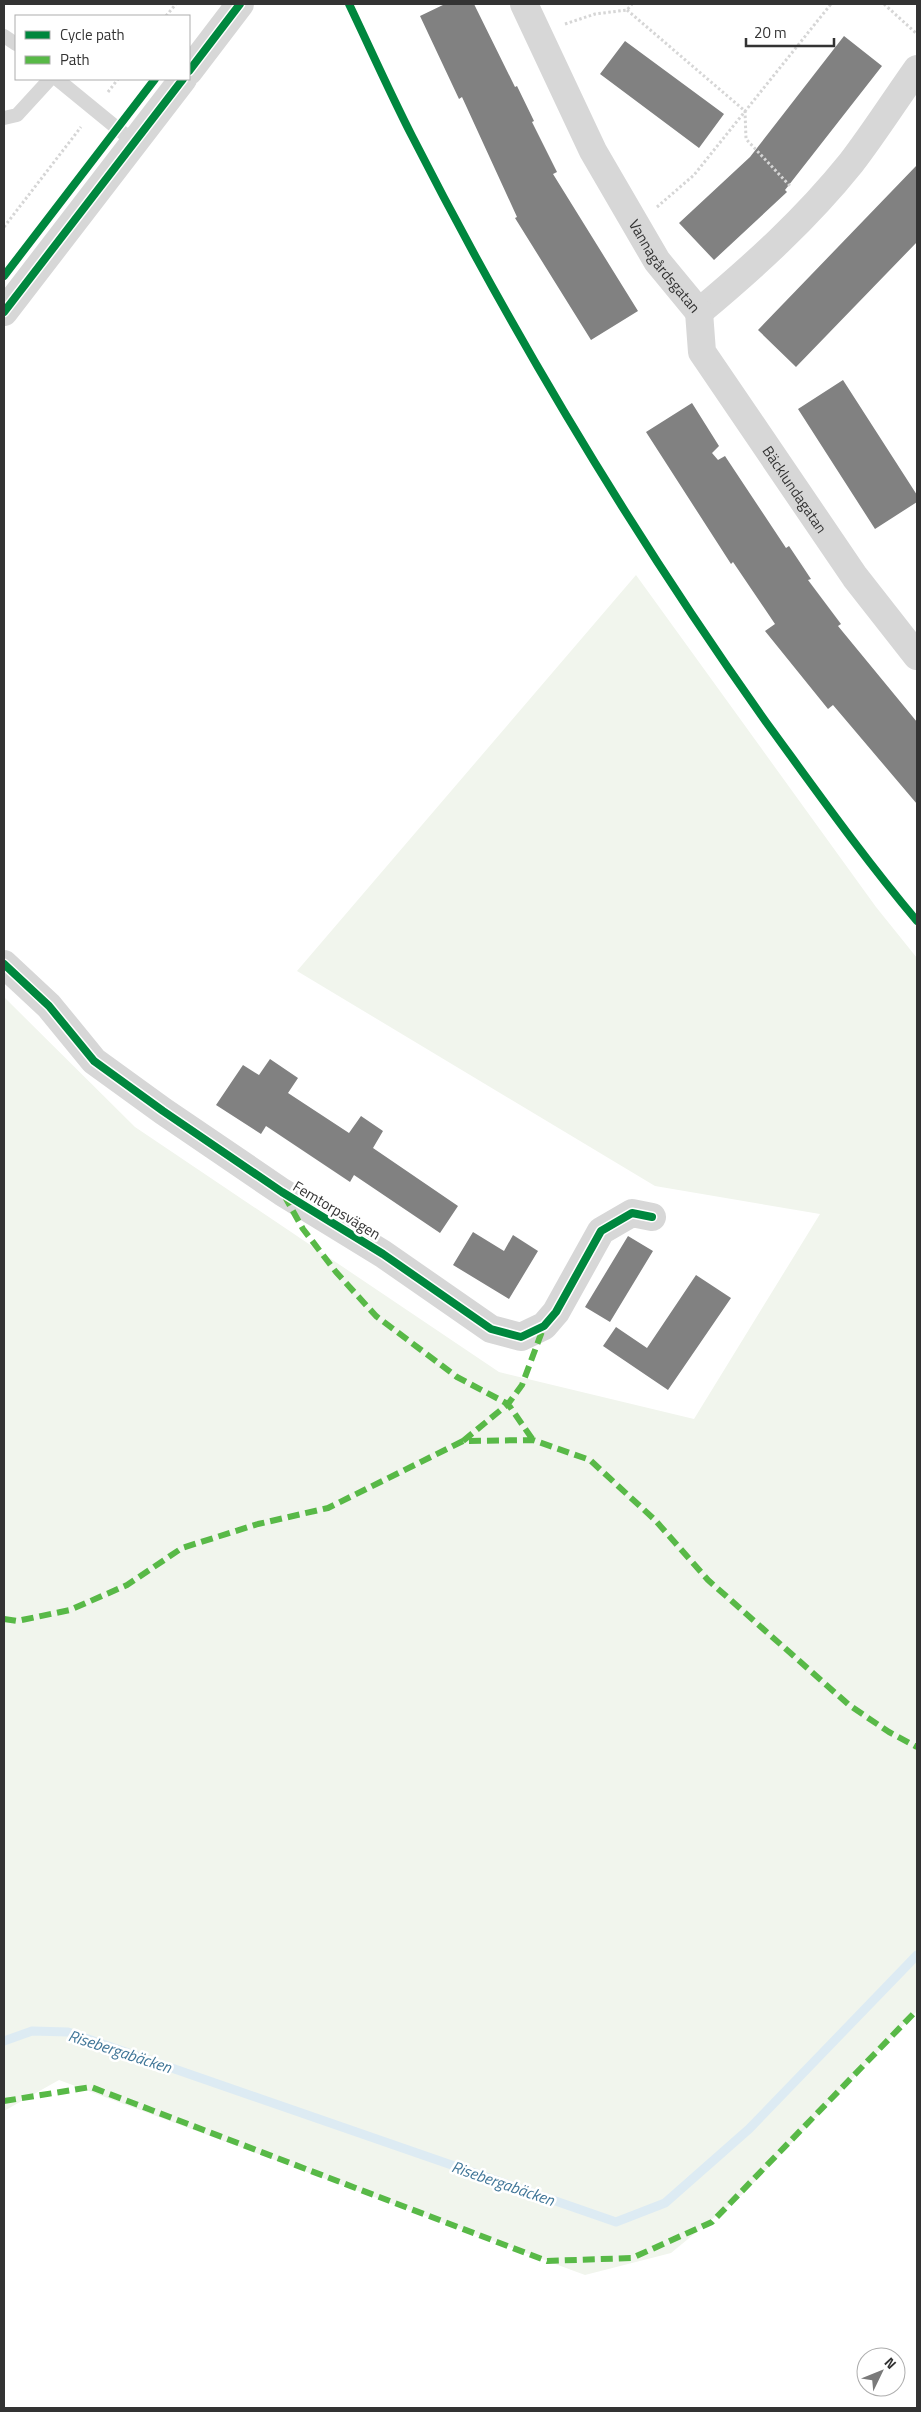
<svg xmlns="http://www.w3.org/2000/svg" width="921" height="2412" font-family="'Titillium Web',sans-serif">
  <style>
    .green { fill: #f1f5ed }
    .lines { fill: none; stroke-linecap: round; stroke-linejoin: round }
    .stream { stroke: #ddebf3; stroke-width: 9 }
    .building { fill: #818181 }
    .path { stroke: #d6d6d6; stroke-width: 3; stroke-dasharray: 2.5 2.5; stroke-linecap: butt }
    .service { stroke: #d7d7d7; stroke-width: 14 }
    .minor { stroke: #d7d7d7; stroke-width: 28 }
    .tertiary { stroke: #d7d7d7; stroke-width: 28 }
    .quiet { stroke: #58b947; stroke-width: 6; stroke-dasharray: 12 6; stroke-linecap: butt }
    .cycleway-casing { stroke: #fff; stroke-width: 11 }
    .cycleway { stroke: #00873e; stroke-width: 8 }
    .labels { text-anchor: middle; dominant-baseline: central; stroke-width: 5; stroke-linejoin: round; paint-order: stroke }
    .street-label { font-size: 15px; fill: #333; stroke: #fff }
    .water-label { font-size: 16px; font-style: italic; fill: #3f7597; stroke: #fff }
  </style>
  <rect width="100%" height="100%" fill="#fff"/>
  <path class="green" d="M636,575L876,907L917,958V2011L744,2193L671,2253L585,2275L59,2080L4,2111V997L135,1127L499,1372L694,1419L820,1214L655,1186L297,971Z"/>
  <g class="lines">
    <path class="stream" d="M4,2041L32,2031L68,2032L616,2222L665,2203L749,2129L917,1955"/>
  </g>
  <path class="building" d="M445,4H474L515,87L517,86L534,121L532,122L557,172L553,174L638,311L591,340L515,218L517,217L462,97L459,99L420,16Z
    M844,36L882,66L785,190L787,192L714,260L679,223L750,157Z
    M625,41L724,114L699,148L600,74Z
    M917,165V242L796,367L758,330Z
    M843,380L917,495V502L875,529L798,409Z
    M692,403L719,446L712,453L718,460L725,456L786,548L789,546L811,579L808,580L841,624L838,626L917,722V804L833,705L828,709L765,631L775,624L733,562L731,564L646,432Z
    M270,1059L298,1078L288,1093L349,1133L361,1116L383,1131L373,1148L458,1206L440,1233L354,1175L350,1182L266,1126L261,1134L216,1105L243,1065L259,1075Z
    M473,1232L504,1251L513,1235L538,1251L509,1299L453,1265Z
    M628,1236L653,1251L610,1322L585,1307Z
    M696,1275L731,1298L668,1390L603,1346L616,1327L647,1348Z"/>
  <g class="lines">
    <path class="path" d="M884,4L917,34
      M627,10L745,111L746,139L791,187
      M166,16L176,4
      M565,24L595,14L627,10L632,4
      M108,92L118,79
      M657,207L694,175L831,4
      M4,227L81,127"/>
    <path class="service" d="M4,36L16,44
      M57,79L134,142
      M4,118L17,115L50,79"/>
    <g class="minor">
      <path id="s1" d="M524,4L593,151L657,261L699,312C754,266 806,219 851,163C874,133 895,100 917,69"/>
      <path id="s2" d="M699,312L702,352L855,577L917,656"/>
      <path d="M4,964L49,1006L94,1061L163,1111L282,1192L383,1254L491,1329L521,1337L544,1326L556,1312L601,1231L632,1213L652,1217"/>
    </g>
    <path class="tertiary" d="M189,71L240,4
      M4,312L183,79"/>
    <path class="quiet" d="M284,1195L303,1229L336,1272L376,1316L457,1377L508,1404L533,1440
      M463,1441L508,1404L522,1385L544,1326
      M4,1619L17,1621L70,1610L127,1585L182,1548L258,1524L328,1508L463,1441L533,1440L590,1460L655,1520L708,1580L849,1705L889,1732L917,1747
      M4,2101L91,2087L547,2261L632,2258L712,2222L917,2010"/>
    <defs>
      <path id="cycleway" d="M349,4C370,48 390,93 412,136C516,340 634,536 766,722C815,789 863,857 917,921
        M189,71L240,4
        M4,276L155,79
        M4,312L183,79
        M4,964L49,1006L94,1061L163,1111L282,1192L383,1254L491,1329L521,1337L544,1326L556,1312L601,1231L632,1213L652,1217"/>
    </defs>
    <use href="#cycleway" class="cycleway-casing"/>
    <use href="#cycleway" class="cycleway"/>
  </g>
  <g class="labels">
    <g class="street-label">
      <text stroke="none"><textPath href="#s1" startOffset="298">Vannagårdsgatan</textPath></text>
      <text stroke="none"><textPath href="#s2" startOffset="206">Bäcklundagatan</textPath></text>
      <text transform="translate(337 1210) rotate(31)">Femtorpsvägen</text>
    </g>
    <g class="water-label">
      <text transform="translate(120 2051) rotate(18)">Risebergabäcken</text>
      <text transform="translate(503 2183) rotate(19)">Risebergabäcken</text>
    </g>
  </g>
  <rect width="921" height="2412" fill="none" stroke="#333333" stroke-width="10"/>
  <rect x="15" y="15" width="175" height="65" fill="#ffffff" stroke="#adadad"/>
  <rect x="25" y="31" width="25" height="8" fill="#00873e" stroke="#adadad"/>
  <text x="60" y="40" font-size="15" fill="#333333">Cycle path</text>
  <rect x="25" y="56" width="25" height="8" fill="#58b947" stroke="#adadad"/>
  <text x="60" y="65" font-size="15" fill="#333333">Path</text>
  <g transform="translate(881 2372) rotate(47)"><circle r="24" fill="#ffffff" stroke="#adadad"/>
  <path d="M0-4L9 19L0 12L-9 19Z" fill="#7a7a7a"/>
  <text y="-8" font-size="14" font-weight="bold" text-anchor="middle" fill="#333333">N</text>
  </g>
  <path d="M746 38v8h88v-8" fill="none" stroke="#333333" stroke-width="2.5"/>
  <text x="754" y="38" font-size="15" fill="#333333" stroke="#ffffff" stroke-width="4" paint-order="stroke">20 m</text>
</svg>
